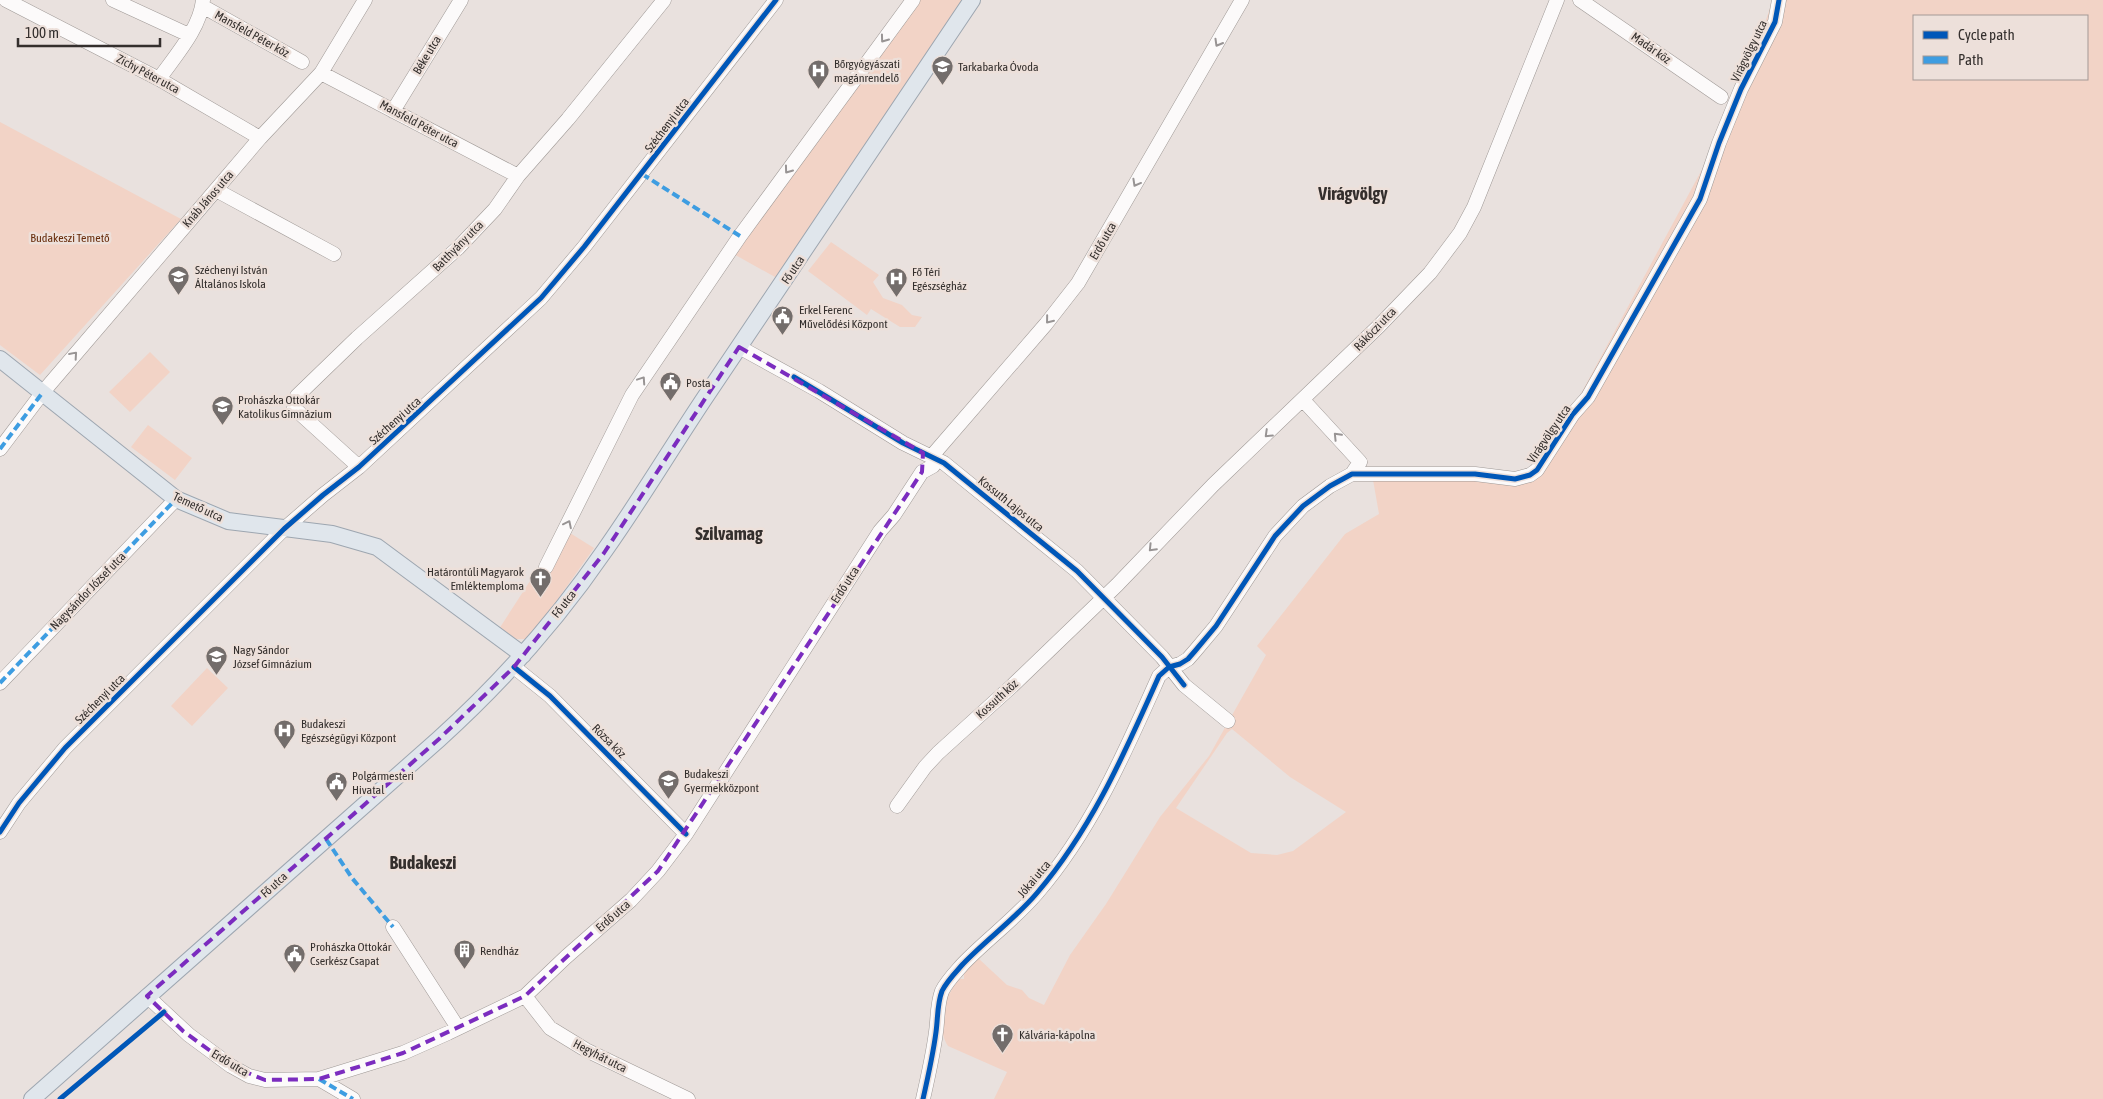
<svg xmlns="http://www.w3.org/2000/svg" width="2103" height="1099" font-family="'Asap Condensed',sans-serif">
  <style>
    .green { fill: #f2d3c6; fill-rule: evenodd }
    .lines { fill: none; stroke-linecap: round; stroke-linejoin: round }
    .minor-casing { stroke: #9f9996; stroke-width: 15 }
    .major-casing { stroke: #9da6b0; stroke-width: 18 }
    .minor { stroke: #fcfafa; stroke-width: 14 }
    .major { stroke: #e0e6ec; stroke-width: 16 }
    .quiet { stroke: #3e9de1; stroke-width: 4; stroke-dasharray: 8 4; stroke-linecap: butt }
    .cycleway-casing { stroke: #ede0da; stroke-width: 8 }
    .cycleway { stroke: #0057b8; stroke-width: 5 }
    .oneway { stroke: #989494 }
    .marked { fill: none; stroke: #7b2cbf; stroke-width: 4; stroke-dasharray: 10 6; stroke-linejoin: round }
    .labels { text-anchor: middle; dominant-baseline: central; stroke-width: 5; stroke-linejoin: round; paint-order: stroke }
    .street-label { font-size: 12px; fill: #342f2d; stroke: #ede0da }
    .poi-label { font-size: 12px; fill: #342f2d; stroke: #ede0da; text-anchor: start }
    .park-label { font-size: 12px; fill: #682d0c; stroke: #ede0da }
    .district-label { font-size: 18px; font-weight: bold; fill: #342f2d; stroke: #ede0da }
  </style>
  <rect width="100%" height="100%" fill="#e9e1de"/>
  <path class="green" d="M913,0H972L784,282L730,252Z
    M1773,0H2103V1099H994L1007,1072L948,1046C937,1029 944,1011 947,992L950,993L957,979H964V971L978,958L1007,985L1022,990L1029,998L1044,1005L1070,955L1106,904L1160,817L1209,756L1266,655L1257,646L1345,534L1379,514L1372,474L1521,478L1556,440L1733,112ZM1914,16H2087V79H1914ZM1232,729L1290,777L1346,812L1293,851L1277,855L1251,853L1176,808L1227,733Z
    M0,122L181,219L40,375L0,345Z
    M831,242L879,275L873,282L883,298L902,305L912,315L922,317L915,327H900L871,309L867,315L808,271Z
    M150,352L170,372L130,412L109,392Z
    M148,425L192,458L175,480L131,447Z
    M570,533L594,548L536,630L526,639H514L499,629L541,564Z
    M207,668L228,688L192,726L171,706Z"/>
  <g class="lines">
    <defs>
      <path id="minor" d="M6,0L159,79L260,138
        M113,0L189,35
        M1580,0L1721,97
        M202,6L302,62
        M321,73L518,176
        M159,79C175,56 200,29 203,0
        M393,111L461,0
        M216,190L334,254
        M739,347L819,391L903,443L944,463L1077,571L1162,657L1184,685L1228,721
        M1303,400L1360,462L1352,474
        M0,449L43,392L191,219L260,138L321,73L365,0
        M931,457L1046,324L1078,283L1242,0
        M359,467L294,408L297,396L357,338L458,248L495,209L518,176L568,119L664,0
        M546,567L632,395L740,236L913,0
        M514,667L550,696L686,834
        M0,683L176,499
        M897,806L925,767L938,753L1012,686L1117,585L1213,485L1379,326L1430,273L1460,233L1474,207L1557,0
        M0,832L19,803L65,748L284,529L323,495L359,467L541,298L584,247L776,0
        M393,927L458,1028
        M147,996L189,1035L231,1066L249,1076L265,1080L319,1079L403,1053L448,1033L525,996L566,957L631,900L658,871L686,834L880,531L894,515L922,472L933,466L937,459
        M525,996L550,1028L586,1050L688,1099
        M319,1079L353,1099
        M923,1099C928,1077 933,1055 936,1032C938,1018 937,1004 942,991C947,981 956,972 963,964C987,939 1015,919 1037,893C1092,829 1125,752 1159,676L1169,667L1180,664L1188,659L1195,651L1216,626L1275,536L1303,506L1330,486L1352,474H1475L1515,479L1530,475L1537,470L1573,414L1588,397L1700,199L1719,143L1741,89L1775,22L1779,0"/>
      <path id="major" d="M0,359L176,499L228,521L332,534L377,547L523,655
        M32,1099L439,739C501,683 557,620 605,550C641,499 673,445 708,393C796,262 884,131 972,0"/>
    </defs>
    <use href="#minor" class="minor-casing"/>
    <use href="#major" class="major-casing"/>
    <use href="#minor" class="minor"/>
    <use href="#major" class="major"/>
    <path class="quiet" d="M642,174L740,236
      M0,449L43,392
      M0,683L176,499
      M326,839L352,878L393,927
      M319,1079L353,1099"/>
    <defs>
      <path id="cycleway" d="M794,377L903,443L944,463L1077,571L1162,657L1184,685
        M514,667L550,696L686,834
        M0,832L19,803L65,748L284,529L323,495L359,467L541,298L584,247L776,0
        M60,1099L164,1012
        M923,1099C928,1077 933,1055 936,1032C938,1018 937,1004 942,991C947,981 956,972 963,964C987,939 1015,919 1037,893C1092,829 1125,752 1159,676L1169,667L1180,664L1188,659L1195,651L1216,626L1275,536L1303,506L1330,486L1352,474H1475L1515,479L1530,475L1537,470L1573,414L1588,397L1700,199L1719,143L1741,89L1775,22L1779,0"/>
    </defs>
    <use href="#cycleway" class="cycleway-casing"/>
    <use href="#cycleway" class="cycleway"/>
  </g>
  <defs><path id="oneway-chevron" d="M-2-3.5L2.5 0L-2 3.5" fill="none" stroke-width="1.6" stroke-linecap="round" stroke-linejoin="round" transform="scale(1.25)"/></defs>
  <g class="oneway">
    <use href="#oneway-chevron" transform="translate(884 39) rotate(126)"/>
    <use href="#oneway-chevron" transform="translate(1218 43) rotate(120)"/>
    <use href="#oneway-chevron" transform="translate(788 170) rotate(126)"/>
    <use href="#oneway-chevron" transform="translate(1136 183) rotate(119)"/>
    <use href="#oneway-chevron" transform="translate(1049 320) rotate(129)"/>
    <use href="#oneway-chevron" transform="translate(74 355) rotate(-49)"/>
    <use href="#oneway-chevron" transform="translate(642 380) rotate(-56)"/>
    <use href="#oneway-chevron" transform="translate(1268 434) rotate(136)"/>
    <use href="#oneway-chevron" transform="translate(1337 436) rotate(-134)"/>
    <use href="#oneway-chevron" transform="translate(568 524) rotate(-64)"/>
    <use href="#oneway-chevron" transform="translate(1152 548) rotate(134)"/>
  </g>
  <path class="marked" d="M739,347L923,453L922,472L658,871L525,996L403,1053L319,1079L265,1080L231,1066L183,1031L147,996L439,739L514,667L604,553Z"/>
  <defs>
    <symbol id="school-pin" viewBox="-11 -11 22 30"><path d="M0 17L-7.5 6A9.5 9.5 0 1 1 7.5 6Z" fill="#736d6b" stroke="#ede0da"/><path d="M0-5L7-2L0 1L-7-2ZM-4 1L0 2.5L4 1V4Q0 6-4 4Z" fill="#fff"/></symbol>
    <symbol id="hospital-pin" viewBox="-11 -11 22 30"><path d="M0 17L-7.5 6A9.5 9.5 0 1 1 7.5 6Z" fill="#736d6b" stroke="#ede0da"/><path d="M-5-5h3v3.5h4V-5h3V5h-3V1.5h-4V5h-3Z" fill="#fff"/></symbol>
    <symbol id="civic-pin" viewBox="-11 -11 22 30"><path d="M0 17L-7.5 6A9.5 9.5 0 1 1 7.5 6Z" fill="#736d6b" stroke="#ede0da"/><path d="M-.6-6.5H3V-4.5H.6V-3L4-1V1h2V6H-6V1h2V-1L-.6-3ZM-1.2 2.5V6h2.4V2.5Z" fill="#fff"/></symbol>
    <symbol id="church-pin" viewBox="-11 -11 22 30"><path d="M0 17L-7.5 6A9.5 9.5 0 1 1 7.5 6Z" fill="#736d6b" stroke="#ede0da"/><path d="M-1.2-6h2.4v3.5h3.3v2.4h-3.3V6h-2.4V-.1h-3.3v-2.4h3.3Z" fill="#fff"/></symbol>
    <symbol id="building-pin" viewBox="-11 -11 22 30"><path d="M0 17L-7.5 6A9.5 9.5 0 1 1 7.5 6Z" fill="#736d6b" stroke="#ede0da"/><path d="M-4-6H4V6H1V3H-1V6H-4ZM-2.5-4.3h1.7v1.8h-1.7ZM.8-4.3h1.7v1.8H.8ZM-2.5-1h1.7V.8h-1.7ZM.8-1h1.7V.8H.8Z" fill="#fff"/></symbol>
  </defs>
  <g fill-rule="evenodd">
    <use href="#school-pin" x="930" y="54" width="25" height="34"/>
    <use href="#hospital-pin" x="806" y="58" width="25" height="34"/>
    <use href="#school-pin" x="166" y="264" width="25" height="34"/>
    <use href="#hospital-pin" x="884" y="266" width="25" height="34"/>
    <use href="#civic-pin" x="770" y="304" width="25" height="34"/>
    <use href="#civic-pin" x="658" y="370" width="25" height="34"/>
    <use href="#school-pin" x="210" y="394" width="25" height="34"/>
    <use href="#church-pin" x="528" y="566" width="25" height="34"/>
    <use href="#school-pin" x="204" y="644" width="25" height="34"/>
    <use href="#hospital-pin" x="272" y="718" width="25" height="34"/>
    <use href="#school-pin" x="656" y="768" width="25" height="34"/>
    <use href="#civic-pin" x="324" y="770" width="25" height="34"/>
    <use href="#building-pin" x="452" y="938" width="25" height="34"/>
    <use href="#civic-pin" x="282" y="942" width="25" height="34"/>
    <use href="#church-pin" x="990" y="1022" width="25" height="34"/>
  </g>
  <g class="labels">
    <g class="street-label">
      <text transform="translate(252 34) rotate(29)">Mansfeld Péter köz</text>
      <text transform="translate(1651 48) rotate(35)">Madár köz</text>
      <text transform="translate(1749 51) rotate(-64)">Virágvölgy utca</text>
      <text transform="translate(427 55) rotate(-59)">Béke utca</text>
      <text transform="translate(148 74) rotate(28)">Zichy Péter utca</text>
      <text transform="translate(419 124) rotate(28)">Mansfeld Péter utca</text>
      <text transform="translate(667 125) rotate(-53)">Széchenyi utca</text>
      <text transform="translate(208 199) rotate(-49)">Knáb János utca</text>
      <text transform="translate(1103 241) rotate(-60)">Erdő utca</text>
      <text transform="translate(458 246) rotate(-45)">Batthyány utca</text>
      <text transform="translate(793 270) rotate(-56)">Fő utca</text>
      <text transform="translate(1375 329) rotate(-46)">Rákóczi utca</text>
      <text transform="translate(395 421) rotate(-42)">Széchenyi utca</text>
      <text transform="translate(1549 434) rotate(-56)">Virágvölgy utca</text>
      <text transform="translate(1011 504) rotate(39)">Kossuth Lajos utca</text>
      <text transform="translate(198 507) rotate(25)">Temető utca</text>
      <text transform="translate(845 585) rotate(-57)">Erdő utca</text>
      <text transform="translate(88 591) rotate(-46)">Nagysándor József utca</text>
      <text transform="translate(564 604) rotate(-52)">Fő utca</text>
      <text transform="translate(100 699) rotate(-45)">Széchenyi utca</text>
      <text transform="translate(997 699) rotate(-42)">Kossuth köz</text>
      <text transform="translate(609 741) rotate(45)">Rózsa köz</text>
      <text transform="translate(1034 879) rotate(-50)">Jókai utca</text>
      <text transform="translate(274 885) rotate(-42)">Fő utca</text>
      <text transform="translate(613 916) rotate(-41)">Erdő utca</text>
      <text transform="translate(600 1056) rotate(27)">Hegyhát utca</text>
      <text transform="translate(230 1063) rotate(31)">Erdő utca</text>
    </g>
    <g class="poi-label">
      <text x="834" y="64">Bőrgyógyászati<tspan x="834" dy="14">magánrendelő</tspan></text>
      <text x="958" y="67">Tarkabarka Óvoda</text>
      <text x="195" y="270">Széchenyi István<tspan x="195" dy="14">Általános Iskola</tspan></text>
      <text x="912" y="272">Fő Téri<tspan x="912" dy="14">Egészségház</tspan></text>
      <text x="799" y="310">Erkel Ferenc<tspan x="799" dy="14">Művelődési Központ</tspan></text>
      <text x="686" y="383">Posta</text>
      <text x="238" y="400">Prohászka Ottokár<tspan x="238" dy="14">Katolikus Gimnázium</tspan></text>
      <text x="524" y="572" text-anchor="end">Határontúli Magyarok<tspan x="524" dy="14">Emléktemploma</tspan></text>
      <text x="233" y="650">Nagy Sándor<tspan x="233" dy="14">József Gimnázium</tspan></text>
      <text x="301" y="724">Budakeszi<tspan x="301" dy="14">Egészségügyi Központ</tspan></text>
      <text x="684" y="774">Budakeszi<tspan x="684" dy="14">Gyermekközpont</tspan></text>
      <text x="352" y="776">Polgármesteri<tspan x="352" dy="14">Hivatal</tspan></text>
      <text x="310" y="947">Prohászka Ottokár<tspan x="310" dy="14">Cserkész Csapat</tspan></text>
      <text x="480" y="951">Rendház</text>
      <text x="1019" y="1035">Kálvária-kápolna</text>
    </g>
    <g class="park-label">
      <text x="70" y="238">Budakeszi Temető</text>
    </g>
    <g class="district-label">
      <text x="1353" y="193">Virágvölgy</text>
      <text x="729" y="533">Szilvamag</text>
      <text x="423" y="862">Budakeszi</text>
    </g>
  </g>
  <rect x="1913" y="15" width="175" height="65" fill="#ede0da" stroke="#a39995"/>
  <rect x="1923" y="31" width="25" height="8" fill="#0057b8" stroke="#a39995"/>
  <text x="1958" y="40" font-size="15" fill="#342f2d">Cycle path</text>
  <rect x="1923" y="56" width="25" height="8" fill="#3e9de1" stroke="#a39995"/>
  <text x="1958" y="65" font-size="15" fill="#342f2d">Path</text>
  <path d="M18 38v8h142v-8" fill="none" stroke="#342f2d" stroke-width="2.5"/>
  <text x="25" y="38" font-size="15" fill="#342f2d" stroke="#ede0da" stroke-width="4" paint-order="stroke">100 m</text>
</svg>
